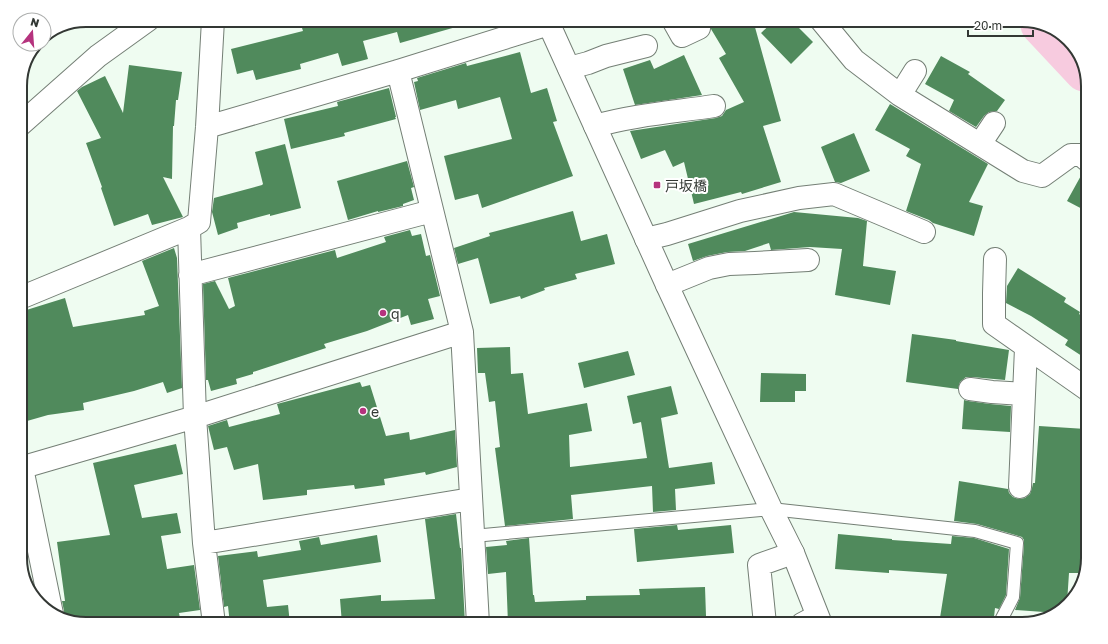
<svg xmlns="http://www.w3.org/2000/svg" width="1108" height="644" font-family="'Golos Text','Noto Sans JP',sans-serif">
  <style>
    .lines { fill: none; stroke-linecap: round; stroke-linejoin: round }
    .river { stroke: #f7cbdf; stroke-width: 39 }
    .building { fill: #508a5c }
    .service-casing { stroke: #747f75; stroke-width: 14 }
    .minor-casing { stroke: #747f75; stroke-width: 24 }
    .tertiary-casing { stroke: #747f75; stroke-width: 24 }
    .service { stroke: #fff; stroke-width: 12 }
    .minor { stroke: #fff; stroke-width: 22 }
    .tertiary { stroke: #fff; stroke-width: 22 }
    .poi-dot { fill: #b5337e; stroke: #fff; stroke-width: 1.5 }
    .labels { text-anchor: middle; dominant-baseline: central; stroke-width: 4; stroke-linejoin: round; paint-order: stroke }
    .poi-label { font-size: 14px; fill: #333834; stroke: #fff; text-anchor: start }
    .rim { fill: none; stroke: #333834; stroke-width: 2 }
  </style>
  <rect width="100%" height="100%" fill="#effcf1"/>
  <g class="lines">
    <path class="river" d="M1040,25L1084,72"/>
  </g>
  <path class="building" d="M331,20H462L463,25L400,43L397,32L363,41L368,59L342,66L338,53L300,64L301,69L256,80L253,70L237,74L231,49L303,31L302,28Z
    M708,20H753L781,121L763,126L781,182L742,194L741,192L694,204L684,162L673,167L665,150L641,159L630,131L716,118L722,116L726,110L744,102L719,58L726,54L711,29L710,23Z
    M775,20H791L813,42L791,64L761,33Z
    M520,52L531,93L547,88L557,121L553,122L573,176L482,208L478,194L455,200L444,156L512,139L500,97L458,109L456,100L420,110L414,82L418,81L417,78L466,63L467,66Z
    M684,55L702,95L635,105L623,69L650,60L654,69Z
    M941,56L970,72L968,74L1005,100L997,111L989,112L984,116L976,127L949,111L954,100L925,84Z
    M129,65L182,72L178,100H176L174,126H173L172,179L163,177L183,217L152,225L148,214L114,226L101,188L102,187L86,143L101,138L77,91L82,87L105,76L123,113Z
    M389,88L396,117H395L396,119L344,133L345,136L291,149L284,119L338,106L337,102Z
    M890,104L988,164L969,202L983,206L974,236L933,223L929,220L906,211L921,164L906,156L910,149L875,130Z
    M854,133L870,171L841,183L835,182L821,147Z
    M285,144L301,208L270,216V214L237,223L238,228L218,235L212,212L214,198L262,185L263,184L255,152Z
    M407,161L414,187L411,188L414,200L403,204V206L378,212V211L348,220L337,181Z
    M1083,172L1088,173V212L1067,201Z
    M573,211L581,241L607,234L615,264L575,274L577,279L544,288L545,290L521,299L520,296L490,304L478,258L458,264L454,248L490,236L489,233Z
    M794,212L858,218L867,221L863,266L896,271L890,305L835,295L842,249L810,247L771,250L769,243L745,251L727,252L707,256L693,261L688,244Z
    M410,230L412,236L421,234L426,256L430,255L440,296L428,299L434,319L411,325L408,315L367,331L324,344L326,348L253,372V374L236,379L237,384L211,391L208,380H206L203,284L215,281L229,309L235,306L228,278L335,250L337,258L386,242L384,237Z
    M174,248L177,258L182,388L167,393L163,382L134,391L83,403L84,410L48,415L20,423V394L28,392L20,367V312L65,298L73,327L145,315L144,311L159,306L142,261Z
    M1018,268L1066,298L1064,302L1080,312L1079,314L1088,320V360L1065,345L1068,340L1031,316L1006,303L1007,286Z
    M912,334L956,340V341L1009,350L1005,380L972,377H966L960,382L958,389L906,382Z
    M510,347L511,374L523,373L528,414L587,403L592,431L569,435L570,467L647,458L641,422L633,424L627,396L671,386L678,414L661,418L669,468L712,462L715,484L675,489L676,510L653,512L652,486L571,495L573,519L505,526L495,448L500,447L495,401L489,402L485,373H478L477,348Z
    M628,351L635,375L584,388L578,363Z
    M761,373L806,374V391H795V402H760Z
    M360,382L362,387L370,385L386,436L409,432L410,440L455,430L457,467L426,475L425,472L384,479L385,485L355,489L354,485L307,490V495L263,500L258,464L234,470L227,447L214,450L208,426L227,420L229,427L280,414L277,404Z
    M964,400L968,401L990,404L1011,406L1010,432L962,429Z
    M1039,426L1086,429L1084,452H1088V558L1084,573H1069L1067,603L1058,613L1015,610L1020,598L1024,544V540L1022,537L977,524L954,521L959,481L1008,489L1009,493L1013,497L1019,499L1025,498L1030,494L1032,488L1033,483H1035Z
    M176,444L183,474L134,485L142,518L177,513L181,533L161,536L167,569L194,565L200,610L179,613L181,624H86L64,618V611L62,601H65L57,542L110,535L93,463Z
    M456,514L460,548H461L465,624H342L340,599L381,595V601L435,599L425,519Z
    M677,525L678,530L731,525L734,553L637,562L634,529Z
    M838,534L892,539V540L951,544L952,536L974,538L1009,549L1006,595L999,609L995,608L994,617L992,624H939L947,574L889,570V573L835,569Z
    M377,535L381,562L263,580L267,607L288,605L290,624H230L228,606L224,607L218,556L257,551L258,557L301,550L299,541L319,537L321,545Z
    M529,538L533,595H534L535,602L586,600V596L640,595L639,589L705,587L706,616L624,619V624H508L506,572L488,574L486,547L507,545L506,541Z"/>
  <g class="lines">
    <defs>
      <path id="service" d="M473,536L771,509L975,531L1017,543L1013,597L999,624"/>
      <path id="minor" d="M213,20L207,127L199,222L189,228L195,417L204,543L214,624
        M673,20L682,36L699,28
        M821,20L854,60L900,95L1023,171L1042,176L1071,155H1081L1088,161
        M569,68L588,63L606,56L646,46
        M398,71L462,332L478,624
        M900,95L915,71
        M20,125L98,56L148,20
        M595,126C634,115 674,112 714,106
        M207,127L398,71L549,24
        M980,144L994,123
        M646,239L667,234L740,211L799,198L834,194L924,232
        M995,259L994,293V324L1088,390
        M190,275L432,211
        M667,285L709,268L729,264L755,263L808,260
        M20,298L189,228
        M970,389L992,392L1024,394
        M20,468L195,417L462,332
        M22,468L52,614
        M1020,487L1026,348
        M204,543L471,499
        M765,624L759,565L793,553
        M802,624L817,616"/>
      <path id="tertiary" d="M547,20L667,285L771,509L793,553L821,624"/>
    </defs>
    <use href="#service" class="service-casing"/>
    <use href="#minor" class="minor-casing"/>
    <use href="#tertiary" class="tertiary-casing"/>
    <use href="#service" class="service"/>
    <use href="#minor" class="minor"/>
    <use href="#tertiary" class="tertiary"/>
  </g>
  <g class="poi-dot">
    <rect x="653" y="181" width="8" height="8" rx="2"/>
    <circle cx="383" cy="313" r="4"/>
    <circle cx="363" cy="411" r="4"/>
  </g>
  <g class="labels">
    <g class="poi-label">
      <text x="665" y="185">戸坂橋</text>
      <text x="391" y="313">q</text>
      <text x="371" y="411">e</text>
    </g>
  </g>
  <path d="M0 0H1108V644H0ZM86 27H1022A59 59 0 0 1 1081 86V558A59 59 0 0 1 1022 617H86A59 59 0 0 1 27 558V86A59 59 0 0 1 86 27Z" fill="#fff" fill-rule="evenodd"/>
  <path class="rim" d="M86 27H1022A59 59 0 0 1 1081 86V558A59 59 0 0 1 1022 617H86A59 59 0 0 1 27 558V86A59 59 0 0 1 86 27Z"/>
  <g transform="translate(32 32) rotate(17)"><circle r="19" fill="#ffffff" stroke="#adafae"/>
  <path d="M0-3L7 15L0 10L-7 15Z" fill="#b5337e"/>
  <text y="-6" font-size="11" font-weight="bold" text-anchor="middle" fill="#333834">N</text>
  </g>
  <path d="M968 30v6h65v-6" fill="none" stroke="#333834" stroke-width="2"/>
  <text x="974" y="30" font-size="12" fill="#333834" stroke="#ffffff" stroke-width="3" paint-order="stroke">20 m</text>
</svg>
